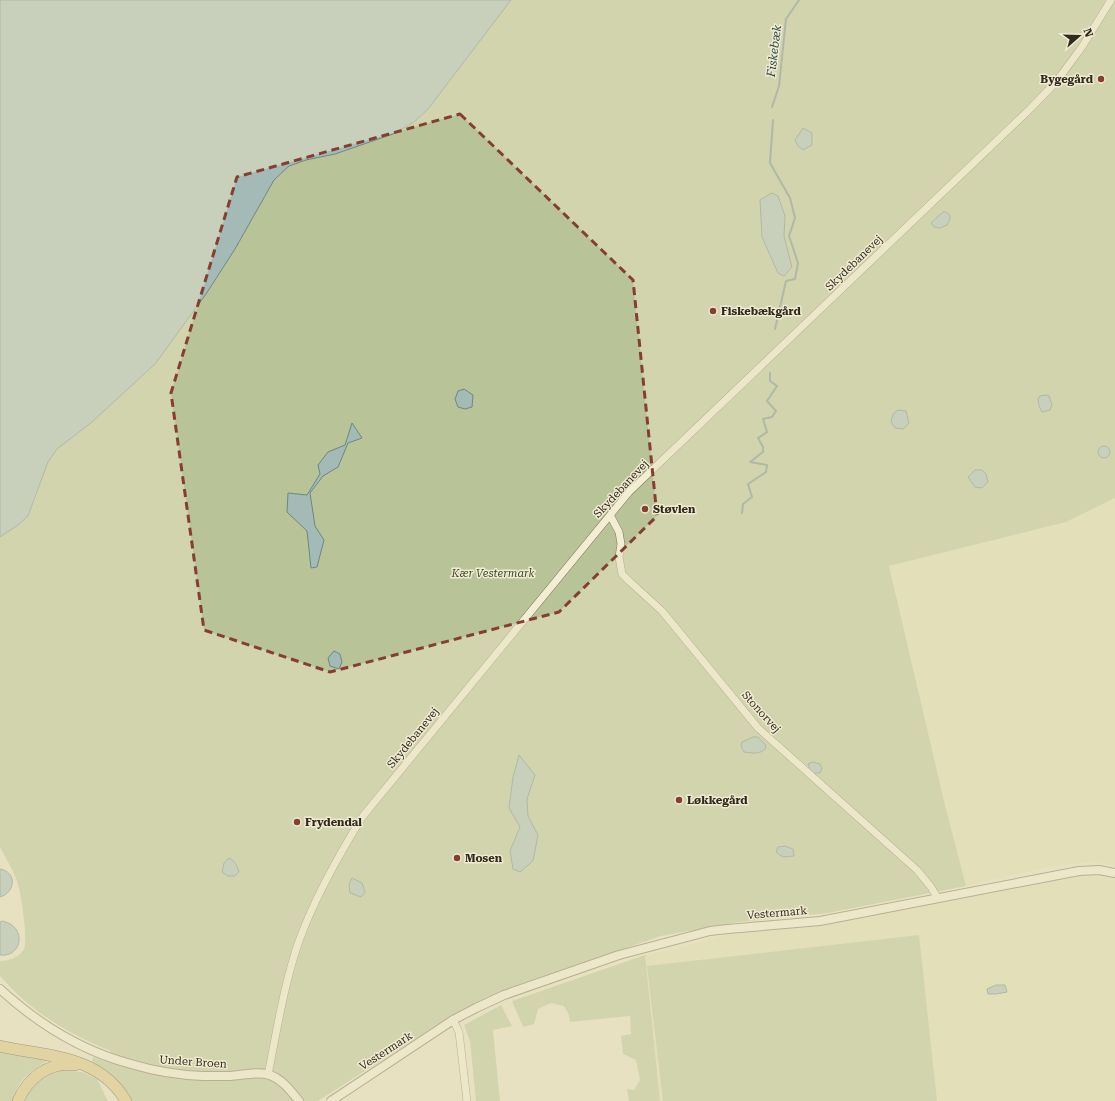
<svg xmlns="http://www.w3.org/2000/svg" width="1115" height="1101" font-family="'Roboto Serif',serif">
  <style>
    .farmland { fill: #dcdbb0 }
    .green { fill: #b8c497 }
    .water { fill: #a3bab7; stroke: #6c8784 }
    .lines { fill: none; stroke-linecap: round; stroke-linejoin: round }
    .stream { stroke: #6c8784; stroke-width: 2 }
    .minor-casing { stroke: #7f735b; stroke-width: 8 }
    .tertiary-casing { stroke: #7f735b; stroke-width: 10 }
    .trunk-casing { stroke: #4d412f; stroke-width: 12 }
    .minor { stroke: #f3eed3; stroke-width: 7 }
    .tertiary { stroke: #f3eed3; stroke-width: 8 }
    .trunk { stroke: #dac27c; stroke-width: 11 }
    .marked { fill: none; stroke: #863e33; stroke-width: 3; stroke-dasharray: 8 5; stroke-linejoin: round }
    .poi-dot { fill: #863e33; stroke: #f0ebd0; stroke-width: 1.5 }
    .labels { text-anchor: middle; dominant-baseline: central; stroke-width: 3; stroke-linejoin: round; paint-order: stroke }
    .poi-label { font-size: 11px; font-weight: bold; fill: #30291d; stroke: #f0ebd0; text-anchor: start }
    .street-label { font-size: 11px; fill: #30291d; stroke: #f0ebd0 }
    .park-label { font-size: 11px; font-style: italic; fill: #3c4a27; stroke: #f0ebd0 }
    .water-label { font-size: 12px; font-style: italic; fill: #2e4c4e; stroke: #f0ebd0 }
  </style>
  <rect width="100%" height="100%" fill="#e7e1c1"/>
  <path class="farmland" d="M1115,498V866L1093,862L1049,867L966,886L944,801L889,565L1066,522Z
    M1098,874L1115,878V1101H660L645,955L675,949L738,932L837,923L1030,883Z"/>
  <path class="green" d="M511,0H1115V498L1066,522L889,566L944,801L966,886L828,913L739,922L661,936L530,981L488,997L454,1014L318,1101H132C121,1082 110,1073 92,1061L93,1057L111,1063V1051C80,1039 49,1022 24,1000C15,993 8,984 0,976V961C9,961 20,957 24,949C28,938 21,895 18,884C14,871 6,859 0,847V537L18,525L34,502L48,462L57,449L92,422L155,364L206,294L235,249L274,180L289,166L306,159L335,154L393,134L414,122L428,109Z
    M919,935L937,1101H663L647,966Z
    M645,955L660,1101H629L627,1089L634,1090L640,1080L636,1060L623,1054L621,1036L631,1034L630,1016L570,1022L569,1015L564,1006L551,1003L538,1009L534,1024L523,1027L512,1001Z
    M501,1005L512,1026L493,1030L500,1101H476L470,1041L464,1025Z
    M0,1050L50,1059C32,1071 18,1078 13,1101H0Z
    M61,1070L83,1072L97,1079L108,1101H25L29,1091L41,1077Z"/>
  <path class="water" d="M0,0H511L428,109L414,122L393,134L335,154L306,160L289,166L274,180L235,249L206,294L155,364L92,422L57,449L48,462L28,516L18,525L0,537Z
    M803,128L812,133V145L803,150L798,146L795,140Z
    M772,193L778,196L785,216L784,236L792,267L784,276L778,273L762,237L760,200Z
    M943,212H946L950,215V219L947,225L940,228L934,227L931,223Z
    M464,389L473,395L472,407L465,409L458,407L455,399L458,391Z
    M1046,395L1049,396L1052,405L1050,410L1042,412L1039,406L1038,399L1040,396Z
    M898,410L906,411L909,423L903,429L895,428L891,422L893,414Z
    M352,423L362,438L348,443L338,467L323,476L310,493L315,526L324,540L317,567L311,568L307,531L287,512L288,493L307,495L320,474L318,465L328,452L345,445Z
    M1098 452a6 6 0 1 1 12 0a6 6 0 1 1-12 0Z
    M975,470H982L986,474L988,482L982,488L975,487L968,477Z
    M334,651L340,654L342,662L339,669L330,666L328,658Z
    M753,737H758L765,744L766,748C760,755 752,753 744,752L741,746L742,742Z
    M519,755L535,775L527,799L528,816L538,835L533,861L520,872L513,869L510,851L520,827L509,808L513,777Z
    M813,762L820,764L822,769L820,773H813L810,770L808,764Z
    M785,846L793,849L794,856L783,857L776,852L778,847Z
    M229,858C235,861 237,866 239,872L235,876H228L222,872L224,863Z
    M0,869C17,872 16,892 0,897Z
    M352,878L362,883L365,892L361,897L350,893L349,884Z
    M2,921C28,926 22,958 0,955V922Z
    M996,985H1005L1007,992L996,994H988L987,989Z"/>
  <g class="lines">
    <path class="stream" d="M772,107L779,86L786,19L799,0
      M773,120L770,163L790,198L795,218L789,236L798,263L795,279L786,281L775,329
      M742,513L743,504L752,497L748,484L766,472L767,465L750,462L763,452V447L758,438L767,432L763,419L772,417L776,411L767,401L777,386L770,381V373"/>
    <defs>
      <path id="minor" d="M610,515L619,532L621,544L619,557L622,574L629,581L662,611L758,728L917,870L931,887L937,897
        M453,1020L459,1032L467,1101
        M268,1075C277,1030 284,984 299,941C315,897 338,856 363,816L629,492L1030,109L1056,82L1082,47L1111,0"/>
      <path id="tertiary" d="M0,989C37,1023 82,1051 131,1064C154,1071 178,1075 203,1076C212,1076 221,1076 230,1076C243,1075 258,1071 270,1075C283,1080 290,1090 299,1101
        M331,1101L453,1020L476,1008L504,995L619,955L710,931L728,929L820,921L1079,871L1099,870L1115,873"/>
      <path id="trunk" d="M0,1046C47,1057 98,1054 126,1101
        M18,1101C28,1078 49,1061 75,1065"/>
    </defs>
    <use href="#minor" class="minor-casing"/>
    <use href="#tertiary" class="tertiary-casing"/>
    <use href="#trunk" class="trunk-casing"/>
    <use href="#minor" class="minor"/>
    <use href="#tertiary" class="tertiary"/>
    <use href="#trunk" class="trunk"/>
  </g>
  <path d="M0 0H1115V1101H0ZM460,114L633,280L657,516L559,612L330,672L204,630L171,393L237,177Z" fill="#e7e1c1" fill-opacity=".55" fill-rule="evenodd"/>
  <path class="marked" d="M460,114L633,280L657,516L559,612L330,672L204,630L171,393L237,177Z"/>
  <g class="poi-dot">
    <circle cx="1101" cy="79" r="4"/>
    <circle cx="713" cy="311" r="4"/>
    <circle cx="645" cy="509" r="4"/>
    <circle cx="679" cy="800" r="4"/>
    <circle cx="297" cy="822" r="4"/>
    <circle cx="457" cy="858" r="4"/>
  </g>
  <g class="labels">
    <g class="poi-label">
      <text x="1093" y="79" text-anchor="end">Bygegård</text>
      <text x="721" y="311">Fiskebækgård</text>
      <text x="653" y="509">Støvlen</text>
      <text x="687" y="800">Løkkegård</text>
      <text x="305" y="822">Frydendal</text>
      <text x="465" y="858">Mosen</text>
    </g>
    <g class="street-label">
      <text transform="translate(854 263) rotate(-44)">Skydebanevej</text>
      <text transform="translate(621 489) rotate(-47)">Skydebanevej</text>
      <text transform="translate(761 712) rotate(48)">Stonorvej</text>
      <text transform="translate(413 738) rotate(-51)">Skydebanevej</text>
      <text transform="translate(777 913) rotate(-5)">Vestermark</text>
      <text transform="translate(386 1051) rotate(-33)">Vestermark</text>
      <text transform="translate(193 1062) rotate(4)">Under Broen</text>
    </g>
    <g class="park-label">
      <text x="493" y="573">Kær Vestermark</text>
    </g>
    <g class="water-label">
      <text transform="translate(774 51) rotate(-83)">Fiskebæk</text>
    </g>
  </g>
  <g transform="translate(1079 36) rotate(70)" stroke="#f0ebd0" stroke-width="3" paint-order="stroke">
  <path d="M0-3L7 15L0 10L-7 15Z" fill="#30291d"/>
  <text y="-6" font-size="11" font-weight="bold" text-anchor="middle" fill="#30291d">N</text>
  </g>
</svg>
